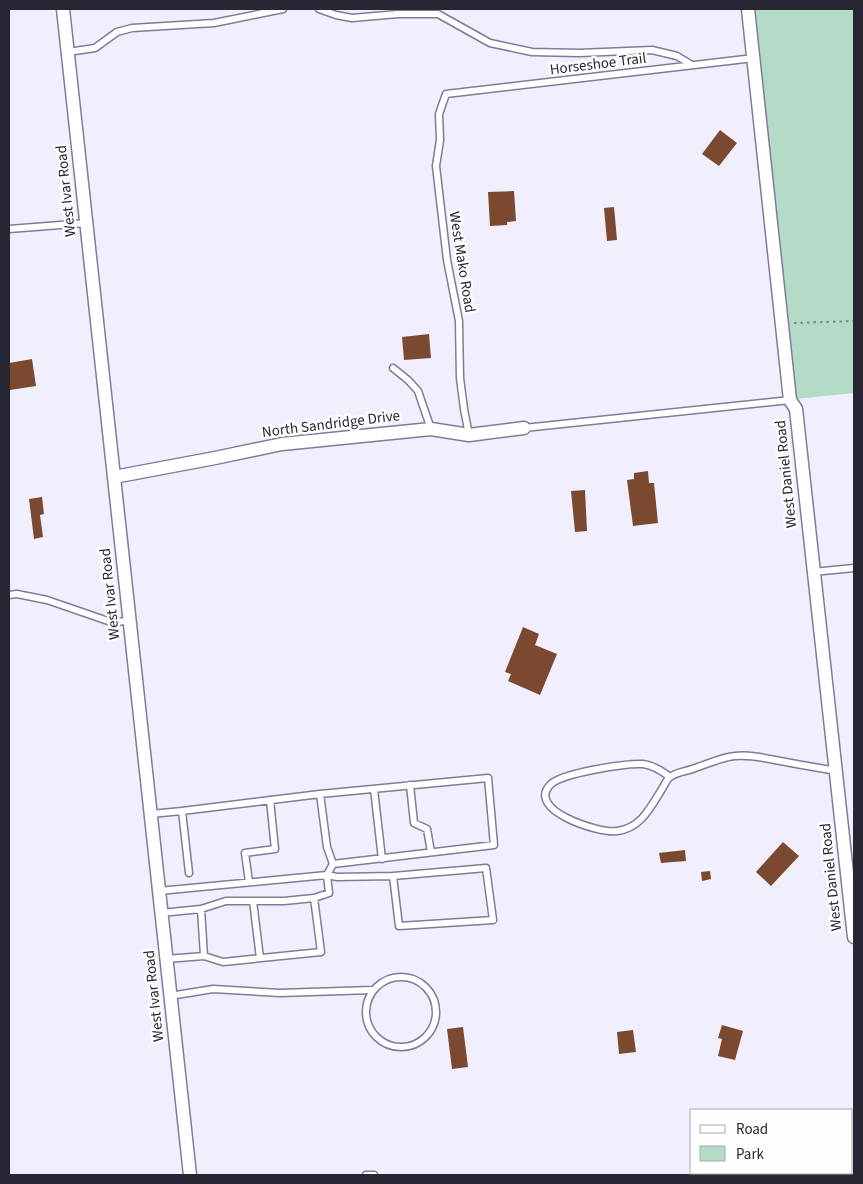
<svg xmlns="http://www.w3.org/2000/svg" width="863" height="1184" font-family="'Source Sans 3',sans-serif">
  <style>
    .green { fill: #b4dac8 }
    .building { fill: #7b4930 }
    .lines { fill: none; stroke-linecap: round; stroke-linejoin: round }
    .service-casing { stroke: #817b99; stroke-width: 9 }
    .minor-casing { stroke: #817b99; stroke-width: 15 }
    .path { stroke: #83818e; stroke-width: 2; stroke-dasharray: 2.5 4; stroke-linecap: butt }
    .service { stroke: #fff; stroke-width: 6 }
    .minor { stroke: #fff; stroke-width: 12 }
    .labels { text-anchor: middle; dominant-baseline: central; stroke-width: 5; stroke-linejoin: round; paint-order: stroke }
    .street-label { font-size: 15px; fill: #292633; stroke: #fefefe }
  </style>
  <rect width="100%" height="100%" fill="#f1effd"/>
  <path class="green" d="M754,9H854V393L795,399Z"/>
  <path class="building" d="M720,130L737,143L719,166L702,154Z
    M514,191L516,221L507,222V225L490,226L488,192Z
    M614,207L617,240L607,241L604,208Z
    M429,334L431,358L404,360L402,337Z
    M32,359L36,386L10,390L9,363Z
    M648,471L649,483H654L658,523L633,526L627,480L634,479V473Z
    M585,490L587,531L575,532L571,491Z
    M42,497L44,514L40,515L43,537L34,539L29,499Z
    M523,627L539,634L535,645L557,654L540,695L508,681L511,674L505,672Z
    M783,842L799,856L771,886L756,872Z
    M685,850L686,861L661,863L659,853Z
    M710,871L711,879L702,881L701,872Z
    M722,1025L743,1031L735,1060L718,1056L722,1039L718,1038Z
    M463,1027L468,1067L452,1069L447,1029Z
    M633,1030L636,1052L619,1054L617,1032Z"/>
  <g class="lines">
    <defs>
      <path id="service" d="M319,9L336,15L352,18L398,14H438L490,43L532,52L579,53L652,50L677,56L692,65
        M68,52L95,48L117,32L132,28L214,23L283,9
        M9,229L86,223
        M393,368L408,380L418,391L431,429
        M524,428L790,400
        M469,435L464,409L460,378L459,321L447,260L436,166L440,140L439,114L446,94L754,58
        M813,572L854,568
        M9,595L17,594L47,600L111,622L129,621
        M670,777C662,771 652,765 643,764C626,763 563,773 551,784C524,810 600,834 617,831C641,828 650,808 662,789C664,786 667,779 670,777C676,772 688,771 695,768C708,764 722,757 735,756C754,754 772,760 791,763C806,766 821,768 836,771
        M410,785L414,823L427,829L431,852
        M374,789L382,859
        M151,814L182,811
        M189,873L182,811L320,794
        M249,882L245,853L275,849L270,800
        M159,891L327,875L337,877L393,876L399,926L493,920L486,868L393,876
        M314,898L329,893L327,875L333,864L494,845L488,778L320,794L327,847L333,864
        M253,901L260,958
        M201,909L226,901H284L314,898L321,952L223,962L204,956
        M161,913L201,909L204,956L166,959
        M366 1012a35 35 0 1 1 70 0a35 35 0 1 1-70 0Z
        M170,996L213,989L280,993L372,990
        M366,1175H374"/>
      <path id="minor" d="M63,9L190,1175
        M748,9L790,400L796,409L854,937
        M114,477L215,458L282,444L431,429L469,435L524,428"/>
    </defs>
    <use href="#service" class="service-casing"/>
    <use href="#minor" class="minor-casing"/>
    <path class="path" d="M794,323L854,321"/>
    <use href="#service" class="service"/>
    <use href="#minor" class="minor"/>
  </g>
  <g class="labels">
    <g class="street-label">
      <text transform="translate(598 64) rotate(-7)">Horseshoe Trail</text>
      <text transform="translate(66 191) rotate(-96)">West Ivar Road</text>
      <text transform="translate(462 262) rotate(81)">West Mako Road</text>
      <text transform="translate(331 424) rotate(-7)">North Sandridge Drive</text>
      <text transform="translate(786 474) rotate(-96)">West Daniel Road</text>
      <text transform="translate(110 594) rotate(-96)">West Ivar Road</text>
      <text transform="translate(831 877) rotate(-96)">West Daniel Road</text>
      <text transform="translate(154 996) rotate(-96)">West Ivar Road</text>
    </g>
  </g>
  <rect width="863" height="1184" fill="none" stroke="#292633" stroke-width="20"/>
  <rect x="690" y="1109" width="162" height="65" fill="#fefefe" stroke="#a9a8ad"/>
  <rect x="700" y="1125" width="25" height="8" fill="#ffffff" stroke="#a9a8ad"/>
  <text x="736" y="1134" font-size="15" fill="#292633">Road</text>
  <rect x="700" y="1146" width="25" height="15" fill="#b4dac8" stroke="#a9a8ad"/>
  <text x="736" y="1159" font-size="15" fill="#292633">Park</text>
</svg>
